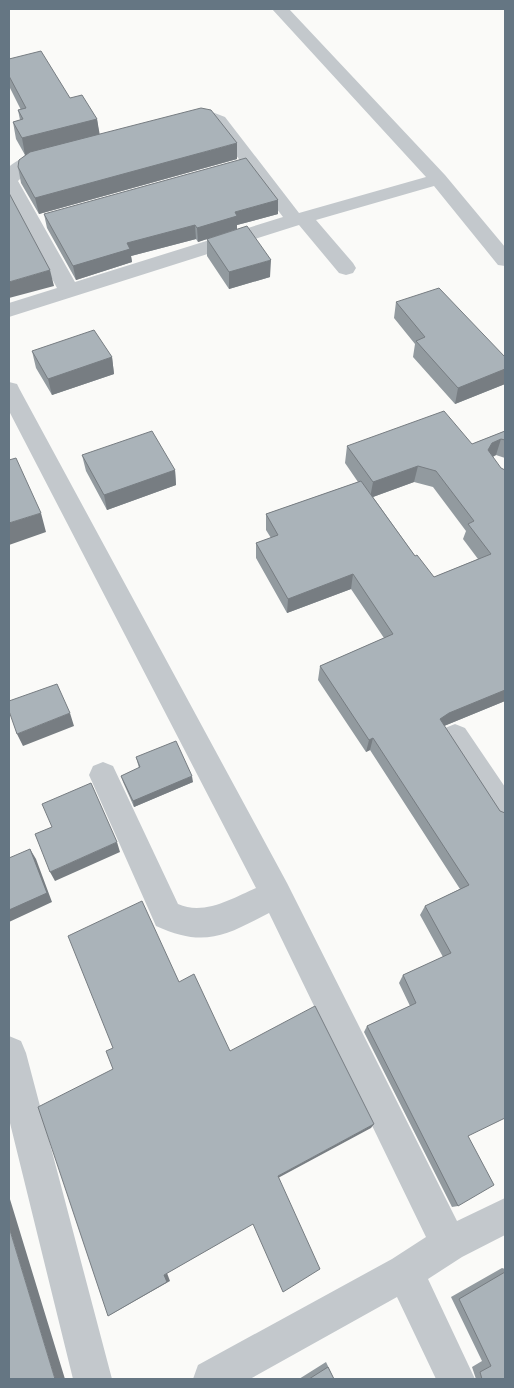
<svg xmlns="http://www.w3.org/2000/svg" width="514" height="1388" font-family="'Exo 2',sans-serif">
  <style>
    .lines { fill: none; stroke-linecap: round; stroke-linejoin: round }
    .street { fill: #c3c8cc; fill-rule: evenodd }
    .wall { fill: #929a9f; fill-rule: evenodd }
    .shaded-wall { fill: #777d82 }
    .building { fill: #aab3b9; stroke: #777d82 }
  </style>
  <rect width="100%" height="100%" fill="#fafaf8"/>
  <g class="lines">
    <path class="street" d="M272,9H289L445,175L505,247V266L498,265L434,186L316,220L353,263L356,268L353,273L346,275L339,273L299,225L9,317V303L57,288L9,198V167C20,157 45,147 61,151L63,155L61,159L29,170L18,181L75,282L283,217L213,125L203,117L206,113L212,112L225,117L299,213L426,177Z
      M9,382L17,384L20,390L287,883L457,1221L505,1198V1235L462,1257L428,1279L475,1379H436L397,1297L250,1379H193L198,1365L392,1259L426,1237L269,913C225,936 204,948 156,926L89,775L93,766L103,762L113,766L178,904C204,916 233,898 256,888L9,411Z
      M455,724L465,728L505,787V825L495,821L445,746L441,737L445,728Z
      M9,1036L21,1041L26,1053L112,1379H73L9,1119Z"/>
  </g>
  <path class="wall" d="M9,59L70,98L97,119L99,134L237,159L39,214L21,183L18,167L25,155L16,139L13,122L20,120L18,110H21L9,86Z
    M278,200V214L237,225V229L198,242L196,239L131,256L132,262L76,280L47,228L44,214Z
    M207,239L270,277L229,289L207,256Z
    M396,302L505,357V384L455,404L413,357L415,344L394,318Z
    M32,351L112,357L114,374L52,395L36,368Z
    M505,431V458L496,455L493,457L505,701L444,726L500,811L468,1136L458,1206L452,1207L364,1032L367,1026L410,1006L399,983L403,975L443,957L420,915L425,906L460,889L370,750L366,752L318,680L320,666L384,638L351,589L287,613L256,558V543L271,538L266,530V514L358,482L345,463L347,446L472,444ZM414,482L433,487L466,531L463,539L478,559L434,577L415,556L373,497Z
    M82,455L175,470L176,485L107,510L86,471Z
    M136,757L193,782L134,807L123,782L121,776L139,768Z
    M502,1268L505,1269V1379H476L472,1367L482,1361L451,1297Z
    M326,1362L334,1379H299Z"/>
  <path class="shaded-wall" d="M97,119L100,136L25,155L22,138Z
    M237,143V159L39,214L35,198Z
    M278,200V214L237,225V229L198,242L197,228L235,212Z
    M195,225L196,239L131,256L132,262L76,280L73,266L127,243Z
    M271,260L270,277L229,289V272Z
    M50,270L54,286L9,298V282Z
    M112,357L114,374L52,395L48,379Z
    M505,369V384L455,404L458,388Z
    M501,439L496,455L487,459L488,450L492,443Z
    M418,466L414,482L370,498L373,482Z
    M175,470L176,485L107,510L104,495Z
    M41,513L46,532L9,545V523Z
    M353,574L351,589L287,613L288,599Z
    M505,690V701L444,726L440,719L449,713Z
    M70,713L74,726L23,746L17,734Z
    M373,738L370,750L366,752L369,740Z
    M192,776L193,782L134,807L133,801Z
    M117,842L120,852L55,881L50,872Z
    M30,849L36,859L52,902L9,922V910Z
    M374,1124L371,1128L278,1178V1176Z
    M9,1196L65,1379H55L9,1227Z
    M253,1224L167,1273L170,1281L108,1316L164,1275Z"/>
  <path class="building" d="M41,51L70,98L82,95L97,119L22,138L13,122L23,119L18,110L26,108L9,76V59Z
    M201,108L211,110L237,143L35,198L18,167L19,160L30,152Z
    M246,158L278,200L235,212L237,216L197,228L195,225L127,243L130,249L73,266L44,214Z
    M9,193L50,270L9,282Z
    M247,226L271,260L229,272L207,239Z
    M439,288L505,357V369L458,388L416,341L425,337L396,302Z
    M94,330L112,357L48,379L32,351Z
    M444,411L472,444L505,431V440L501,439L492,443L488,450L501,468L505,470V690L449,713L440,719L500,811L505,813V1118L468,1136L494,1185L458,1206L367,1026L416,1003L403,975L451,953L425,906L469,885L373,738L369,740L320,666L393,634L353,574L288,599L256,543L278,535L266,514L361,481L415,556L417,555L434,577L491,554L468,524L474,521L436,471L418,466L373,482L347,446Z
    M152,431L175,470L104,495L82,455Z
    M16,458L41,513L9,523V460Z
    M57,684L70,713L17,734L9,711V701Z
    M176,741L192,776L133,801L121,776L140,767L136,757Z
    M91,783L117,842L50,872L35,834L52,827L42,804Z
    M30,849L47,893L9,910V858Z
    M142,901L179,982L194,974L230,1051L315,1006L374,1124L278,1176L320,1269L283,1292L253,1224L164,1275L167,1282L108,1316L38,1107L113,1069L106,1051L113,1048L68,936Z
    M9,1227L55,1379H9Z
    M505,1272V1379H482L480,1372L491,1366L459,1299Z
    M328,1367L334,1379H309Z"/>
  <rect width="514" height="1388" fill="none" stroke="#657683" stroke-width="20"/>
</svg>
